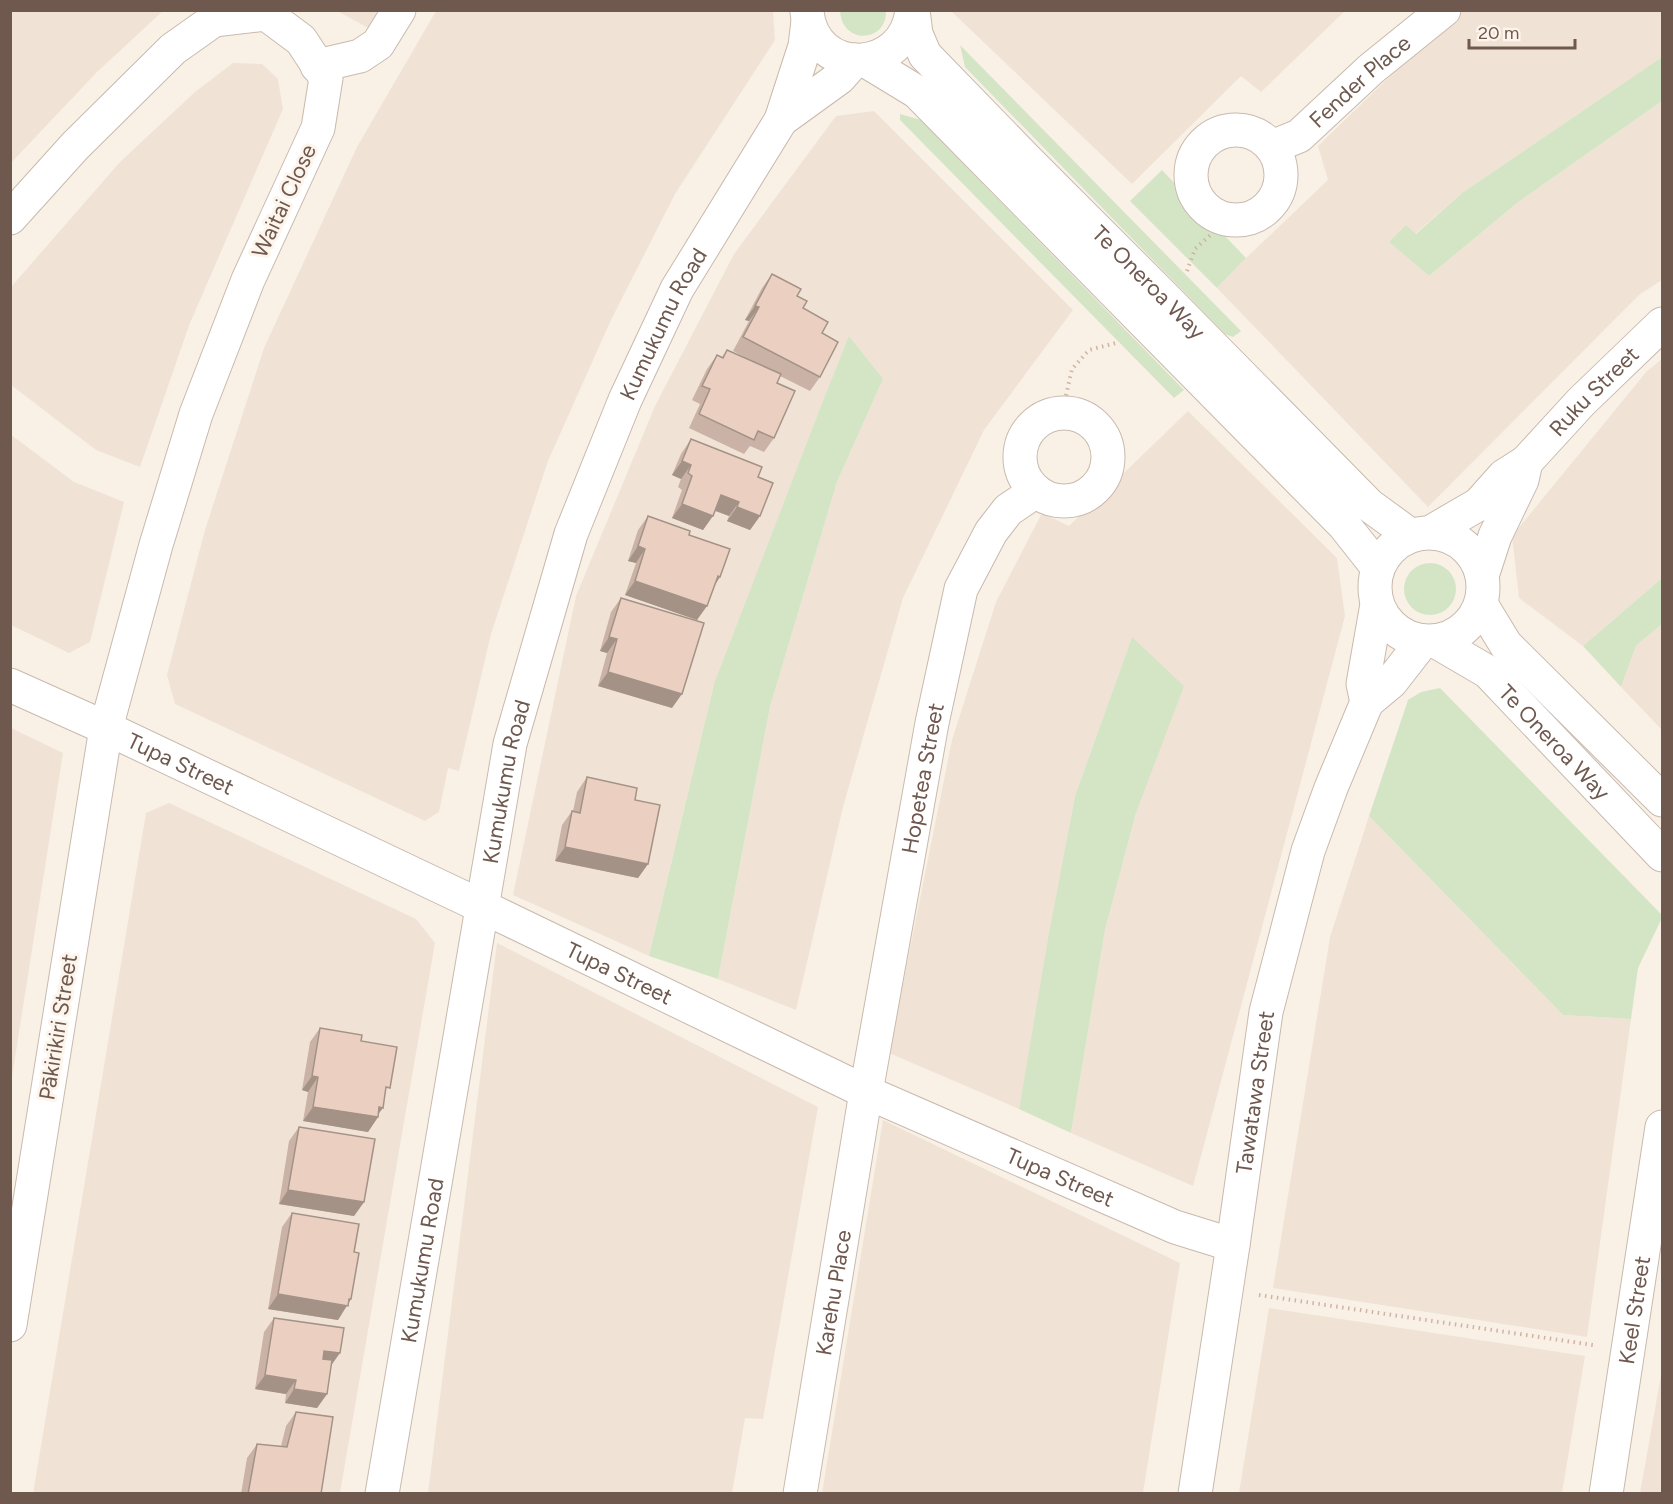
<svg xmlns="http://www.w3.org/2000/svg" width="1673" height="1504" font-family="Figtree,sans-serif">
  <style>
    .residential { fill: #f0e3d6 }
    .green { fill: #d4e5c6 }
    .lines { fill: none; stroke-linecap: round; stroke-linejoin: round }
    .minor-casing { stroke: #c9b9ae; stroke-width: 35 }
    .path { stroke: #d0b3a5; stroke-width: 4; stroke-dasharray: 1.5 4.5; stroke-linecap: butt }
    .minor { stroke: #fff; stroke-width: 33 }
    .wall { fill: #cab3a6 }
    .shaded-wall { fill: #a49287 }
    .building { fill: #ebd0c1; stroke: #a49287; stroke-width: 1.5 }
    .labels { text-anchor: middle; dominant-baseline: central; stroke-width: 6; stroke-linejoin: round; paint-order: stroke }
    .street-label { font-size: 22px; fill: #6f584e; stroke: #fdf5ec }
  </style>
  <rect width="100%" height="100%" fill="#f9f1e6"/>
  <path class="residential" d="M11,10H163V11L97,72L11,163Z
    M953,10H1345V11L1261,92L1241,76L1132,184L952,12Z
    M337,11H386L374,31Z
    M436,11H773L775,40L675,194L611,320L548,461L491,634L459,771L448,768L439,812L425,821L175,704L167,675L205,530L264,348L357,147Z
    M1464,11H1662V57L1462,193L1415,234L1389,242L1429,276L1517,203L1662,101V280L1639,295L1428,507L1217,288L1246,258L1328,180L1318,146L1443,25Z
    M233,63L262,64L278,79L283,109L190,323L140,467L96,450L11,385V287L120,162L195,92Z
    M874,111L1073,310L984,430L903,598L843,807L796,1010L718,979L770,707L837,482L883,379L714,684L649,956L513,895L576,596L655,406L734,254L836,116Z
    M1662,359V578L1583,646L1519,598L1512,536L1647,371Z
    M1188,411L1337,558L1345,616L1193,1186L1071,1133L1105,930L1136,813L1132,637L1075,796L1019,1109L889,1053L952,740L996,602L1042,513L1069,526Z
    M10,434L74,482L124,502L90,642L69,653L11,625Z
    M1662,624V730L1621,687L1636,646Z
    M11,728L63,753L11,1083Z
    M169,803L416,919L435,943L340,1493L33,1494L146,813Z
    M1369,816L1563,1015L1631,1019L1587,1337L1273,1288L1330,937Z
    M497,943L818,1107L763,1419L745,1418L732,1493H428Z
    M883,1120L1180,1263L1143,1493H822Z
    M1269,1308L1585,1356L1562,1493H1239Z
    M1662,1370V1493H1640Z"/>
  <path class="green" d="M840,11H886C887,43 842,45 840,11Z
    M960,45L1241,331L1233,337L1225,334L965,67Z
    M1662,57V101L1517,203L1429,276L1389,242L1406,225L1416,234L1462,193Z
    M900,114L921,120L1184,390L1174,398L900,120Z
    M1162,170L1246,258L1217,288L1130,201Z
    M849,336L883,379L837,482L770,707L718,979L649,956L714,684L821,406Z
    M1404 589a26 26 0 1 1 52 0a26 26 0 1 1-52 0Z
    M1662,578V624L1636,646L1621,687L1583,646Z
    M1132,637L1184,686L1136,813L1105,930L1071,1133L1019,1109L1048,939L1075,796Z
    M1440,688L1662,915V918L1638,968L1631,1019L1563,1015L1369,816L1408,700L1421,692Z"/>
  <g class="lines">
    <defs>
      <g id="minor">
        <path id="s1" d="M913,10L916,34L925,55L1025,158L1164,297L1369,505L1410,535"/>
        <path d="M807,12C814,78 905,75 912,10"/>
        <path d="M808,21L805,46L781,120L839,78L855,60"/>
        <path d="M866,61L917,92L1344,525L1378,568"/>
        <path d="M317,66L360,56L378,44L399,10"/>
        <circle cx="1236" cy="175" r="45"/>
        <path id="s2" d="M1272,147L1299,136L1371,69L1444,10"/>
        <path d="M10,218L75,146L173,49L214,20L266,14L301,40L326,78L318,128L248,280L196,414L156,545L106,728L10,1325"/>
        <circle cx="1064" cy="457" r="44"/>
        <path id="s3" d="M1526,462L1581,402L1662,324"/>
        <path d="M1431,532L1479,504L1504,476L1526,462L1522,480L1495,536L1482,576"/>
        <circle cx="1429" cy="587" r="54"/>
        <path d="M1377,604L1363,684L1367,702L1391,682L1423,641"/>
        <path d="M1481,604L1506,645L1662,800"/>
        <path id="s4" d="M1435,641L1488,672L1662,855"/>
        <path id="s5" d="M10,685L106,728L481,906L866,1092L1175,1227L1233,1245"/>
        <path id="s6" d="M382,1494L510,744L571,534L625,400L677,289L781,120"/>
        <path id="s7" d="M800,1494L866,1092L932,723L961,589L991,532L1008,510L1036,491"/>
        <path id="s8" d="M1195,1494L1233,1245L1266,1012L1308,851L1331,788L1367,702"/>
        <path id="s9" d="M1606,1494L1662,1127"/>
      </g>
    </defs>
    <use href="#minor" class="minor-casing"/>
    <path class="path" d="M1187,271L1195,249L1227,220
      M1062,413L1072,369L1089,350L1116,343
      M1259,1295L1593,1345"/>
    <use href="#minor" class="minor"/>
  </g>
  <path class="wall" d="M772,274L797,296L803,308L822,333L820,377L810,391L780,376L777,383L774,438L764,452L750,446L744,454L689,428L700,404L692,400L707,369L717,355L722,357L727,350L750,360L733,351L749,321L745,320L762,288Z
    M691,439L758,477L760,516L750,530L727,521L729,516L715,511L703,530L672,518L682,490L678,487L681,479L672,475L681,454Z
    M648,516L689,535L714,587L697,620L625,595L636,563L628,561L638,530Z
    M621,598L672,708L598,686L607,653L600,651L611,612Z
    M587,777L635,800L648,864L638,878L555,861L562,825L572,811H573L577,792Z
    M320,1028L361,1041L385,1095L378,1117L368,1132L303,1121L308,1092L302,1090L310,1042Z
    M299,1127L364,1202L354,1216L279,1204L289,1141Z
    M292,1213L354,1252L351,1299L338,1320L268,1309L282,1227Z
    M274,1318L331,1366L327,1394L317,1408L285,1403L286,1394L255,1389L264,1332Z
    M296,1412L321,1494H241L247,1458L257,1444L281,1446L286,1426Z"/>
  <path class="shaded-wall" d="M755,306L759,307L749,321L745,320Z
    M682,461L691,465L681,479L672,475Z
    M721,495L739,502L729,516L711,509Z
    M682,504L713,516L703,530L672,518Z
    M737,507L760,516L750,530L727,521Z
    M638,546L645,549L636,563L628,561Z
    M718,576L720,577L711,591Z
    M635,581L707,606L697,620L625,595Z
    M609,637L617,639L607,653L600,651Z
    M608,672L682,694L672,708L598,686Z
    M565,847L648,864L638,878L555,861Z
    M312,1076L318,1077L308,1092L302,1090Z
    M313,1107H379L383,1108L376,1117H378L368,1132L303,1121Z
    M288,1190L364,1202L354,1216L279,1204Z
    M278,1294L349,1299H351L338,1320L268,1309Z
    M324,1351L340,1353L330,1367L314,1365Z
    M265,1375L296,1380L286,1394L255,1389Z
    M294,1389L327,1394L317,1408L285,1403Z"/>
  <path class="building" d="M772,274L801,289L797,296L807,301L803,308L828,322L822,333L838,342L820,377L743,337L759,307L755,306Z
    M727,350L781,374L777,383L795,391L774,438L758,431L754,440L699,414L710,389L702,386L717,355L723,358Z
    M691,439L762,467L758,477L773,483L760,516L737,507L739,502L721,495L713,516L682,504L692,476L688,473L691,465L682,461Z
    M648,516L690,531L689,535L730,549L720,577L718,576L707,606L635,581L645,549L638,546Z
    M621,598L704,623L682,694L608,672L617,639L609,637Z
    M587,777L637,788L635,800L660,805L648,864L565,847L572,811L580,813Z
    M320,1028L362,1035L361,1041L397,1047L390,1088L386,1087L383,1108L379,1107L378,1117L313,1107L318,1077L312,1076Z
    M299,1127L375,1139L364,1202L288,1190Z
    M292,1213L359,1224L354,1252L359,1253L351,1299H349L348,1306L278,1294Z
    M274,1318L344,1328L340,1353L324,1351L323,1359L332,1360L327,1394L294,1389L296,1380L265,1375Z
    M296,1412L333,1417L321,1494L313,1493V1494H248L257,1444L287,1447Z"/>
  <g class="labels">
    <g class="street-label">
      <text stroke="none"><textPath href="#s2" startOffset="111">Fender Place</textPath></text>
      <text transform="translate(284 201) rotate(-65)">Waitai Close</text>
      <text stroke="none"><textPath href="#s1" startOffset="366">Te Oneroa Way</textPath></text>
      <text stroke="none"><textPath href="#s6" startOffset="1209">Kumukumu Road</textPath></text>
      <text stroke="none"><textPath href="#s3" startOffset="98">Ruku Street</textPath></text>
      <text stroke="none"><textPath href="#s4" startOffset="158">Te Oneroa Way</textPath></text>
      <text stroke="none"><textPath href="#s5" startOffset="188">Tupa Street</textPath></text>
      <text stroke="none"><textPath href="#s7" startOffset="726">Hopetea Street</textPath></text>
      <text stroke="none"><textPath href="#s6" startOffset="723">Kumukumu Road</textPath></text>
      <text stroke="none"><textPath href="#s5" startOffset="674">Tupa Street</textPath></text>
      <text transform="translate(58 1027) rotate(-81)">Pākirikiri Street</text>
      <text stroke="none"><textPath href="#s8" startOffset="406">Tawatawa Street</textPath></text>
      <text stroke="none"><textPath href="#s5" startOffset="1160">Tupa Street</textPath></text>
      <text stroke="none"><textPath href="#s6" startOffset="237">Kumukumu Road</textPath></text>
      <text stroke="none"><textPath href="#s7" startOffset="204">Karehu Place</textPath></text>
      <text stroke="none"><textPath href="#s9" startOffset="186">Keel Street</textPath></text>
    </g>
  </g>
  <rect width="1673" height="1504" fill="none" stroke="#6f584e" stroke-width="24"/>
  <path d="M1469 39v9h106v-9" fill="none" stroke="#6f584e" stroke-width="3"/>
  <text x="1478" y="39" font-size="18" fill="#6f584e" stroke="#fdf5ec" stroke-width="4.5" paint-order="stroke">20 m</text>
</svg>
